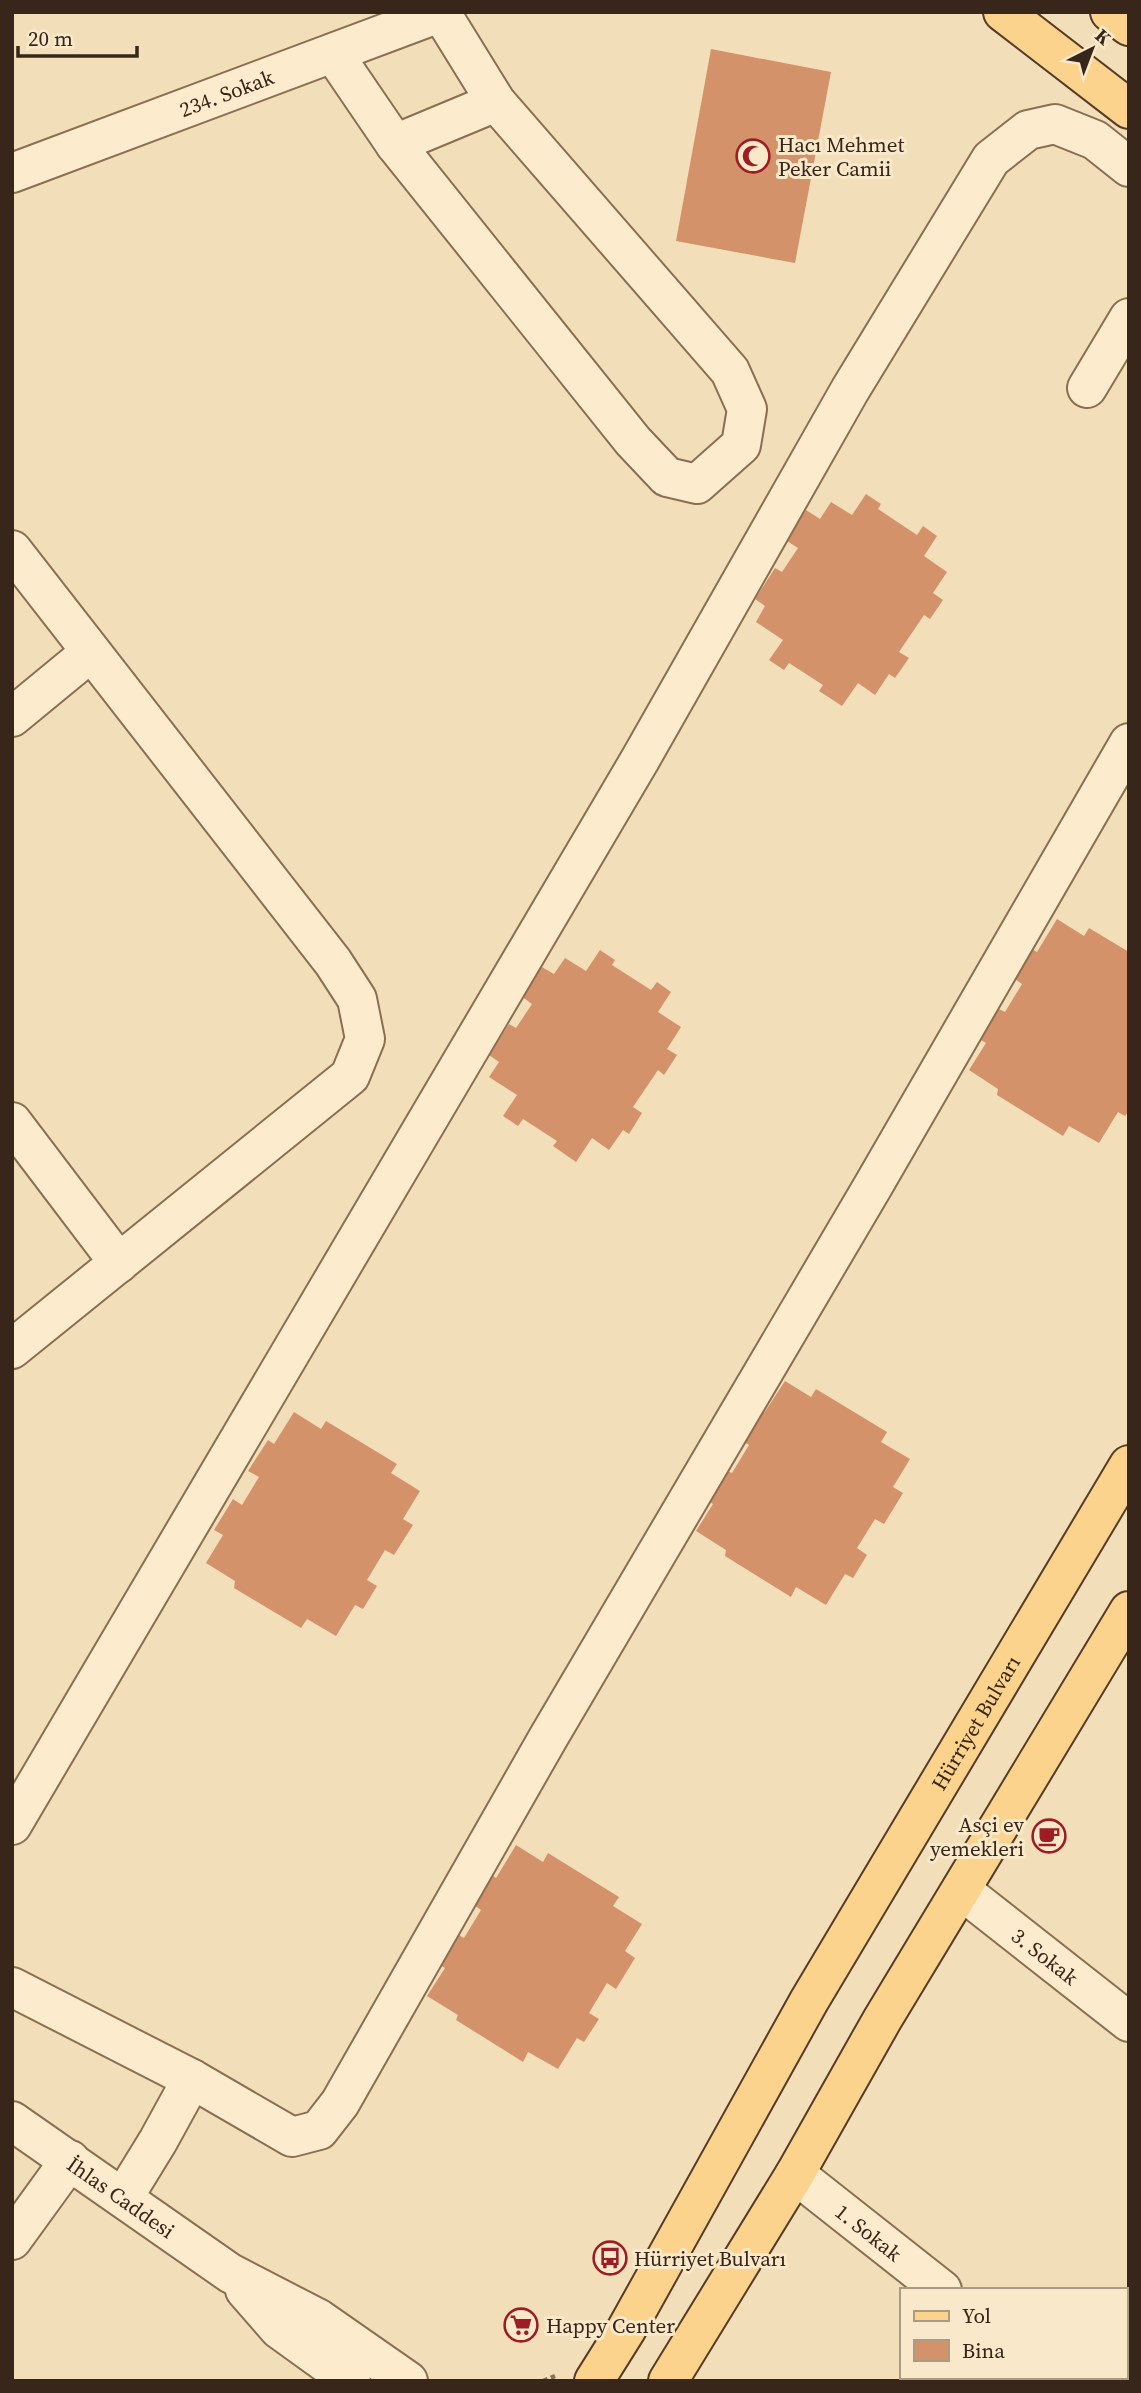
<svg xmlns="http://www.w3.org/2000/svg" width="1141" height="2393" font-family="'Source Serif 4',serif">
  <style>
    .building { fill: #d4926b }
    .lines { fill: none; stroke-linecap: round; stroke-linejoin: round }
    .minor-casing { stroke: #8a6e52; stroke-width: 42 }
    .major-casing { stroke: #563c28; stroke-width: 42 }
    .path { stroke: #8a6e52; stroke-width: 4.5; stroke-dasharray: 5 3.5; stroke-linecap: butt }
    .minor { stroke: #fceccd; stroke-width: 38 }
    .major { stroke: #fbd38c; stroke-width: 38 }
    .labels { text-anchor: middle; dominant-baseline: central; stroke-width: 6; stroke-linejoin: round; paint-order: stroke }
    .street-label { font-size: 21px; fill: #372619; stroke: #f9e9ca }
    .poi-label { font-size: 21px; fill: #372619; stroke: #f9e9ca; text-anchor: start }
  </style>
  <rect width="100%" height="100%" fill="#f2dfb9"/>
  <path class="building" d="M711,49L831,72L795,263L676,241Z
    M866,494L881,504L878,509L917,535L923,526L937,536L924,556L947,572L933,593L943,600L930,619L924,615L899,652L909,658L895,678L889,674L875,695L858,683L842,706L819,691L823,685L789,663L784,670L769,660L783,640L756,622L765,606L755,599L775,568L782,572L798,548L787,541L806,510L820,519L831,502L852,515Z
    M1057,919L1084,936L1089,928L1129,952V1111L1125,1116L1118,1112L1099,1143L1069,1126L1063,1136L997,1095L998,1089L969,1070L986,1043L976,1037L995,1007L1005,1012L1022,984L1012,977L1030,948L1037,952Z
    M600,950L615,960L612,965L651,990L657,982L671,992L658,1012L681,1027L667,1049L677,1055L664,1075L658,1070L633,1107L642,1113L629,1134L623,1130L609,1150L592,1138L576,1162L553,1146L557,1141L523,1119L518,1126L503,1116L517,1095L489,1077L499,1062L489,1055L509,1024L516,1028L532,1004L521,996L540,966L554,974L565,958L586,971Z
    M785,1381L811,1397L816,1389L887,1432L881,1442L910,1459L893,1487L903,1493L884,1524L875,1519L857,1548L867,1555L853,1578L845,1574L826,1605L796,1587L791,1597L725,1556L726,1550L696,1531L713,1504L704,1498L722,1468L732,1473L749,1445L739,1439L757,1409L764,1413Z
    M294,1412L321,1429L326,1421L397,1464L391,1473L420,1491L403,1519L413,1525L394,1555L385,1550L367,1580L377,1586L363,1609L355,1605L336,1636L307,1619L301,1628L234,1588L235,1581L206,1563L223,1535L214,1530L233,1499L242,1505L259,1477L248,1471L268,1440L274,1444Z
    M516,1845L543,1862L548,1853L619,1897L613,1906L642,1924L625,1951L635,1958L616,1989L607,1983L589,2013L599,2019L584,2042L577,2038L558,2069L528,2052L523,2062L456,2020L458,2015L427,1996L445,1968L436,1963L454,1932L464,1938L481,1910L471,1903L489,1873L496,1878Z"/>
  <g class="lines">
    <defs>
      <g id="minor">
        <path d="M333,53L395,144L633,441L667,477L697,484L741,445L747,409L730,371L496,102L441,13"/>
        <path d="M395,144L496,102"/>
        <path id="s1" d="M12,173L442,12"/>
        <path d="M1087,388L1129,318"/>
        <path d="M12,550L333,962L357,999L365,1039L350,1076L12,1349"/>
        <path d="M12,717L91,652"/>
        <path d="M12,1122L119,1263"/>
        <path d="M12,1825L641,758L850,390L991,159L1028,130L1055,124L1095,140L1129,167"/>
        <path id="s2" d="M961,1890L1129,2022"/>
        <path d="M12,1987L192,2079L292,2137L319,2130L340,2103L548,1738L873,1186L1129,743"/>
        <path id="s3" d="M12,2121L230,2273L319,2319L408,2381"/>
        <path id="s4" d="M795,2174L942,2290"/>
        <path d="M123,2198L158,2141L192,2079"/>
        <path d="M12,2240L70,2160"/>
        <path d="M245,2290L279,2329L351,2381"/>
        <path d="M1053,2377L1057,2381"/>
      </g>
      <g id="major">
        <path d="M1003,12L1129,109"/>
        <path d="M1110,12L1129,26"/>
        <path id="s5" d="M594,2381L626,2330L809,2001L1129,1465"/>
        <path d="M668,2381L795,2174L882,2020L1129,1611"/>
      </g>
    </defs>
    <use href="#minor" class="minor-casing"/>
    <use href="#major" class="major-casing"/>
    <path class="path" d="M543,2381L555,2376"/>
    <use href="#minor" class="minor"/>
    <use href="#major" class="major"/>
  </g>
  <defs>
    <symbol id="mosque-ring" viewBox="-11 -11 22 22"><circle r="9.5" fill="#f9e9ca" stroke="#9e1d23" stroke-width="1.5"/><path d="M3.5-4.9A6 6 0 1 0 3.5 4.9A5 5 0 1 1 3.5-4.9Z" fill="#9e1d23"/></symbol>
    <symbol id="cafe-ring" viewBox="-11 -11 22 22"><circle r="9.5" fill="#f9e9ca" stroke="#9e1d23" stroke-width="1.5"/><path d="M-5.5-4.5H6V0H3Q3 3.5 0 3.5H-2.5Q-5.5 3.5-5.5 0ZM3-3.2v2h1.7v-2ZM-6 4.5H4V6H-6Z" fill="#9e1d23"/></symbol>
    <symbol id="bus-ring" viewBox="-11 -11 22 22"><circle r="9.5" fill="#f9e9ca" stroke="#9e1d23" stroke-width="1.5"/><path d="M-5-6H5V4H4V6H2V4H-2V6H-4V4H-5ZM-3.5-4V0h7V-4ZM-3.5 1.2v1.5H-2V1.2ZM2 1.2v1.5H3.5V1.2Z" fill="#9e1d23"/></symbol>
    <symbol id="supermarket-ring" viewBox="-11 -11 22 22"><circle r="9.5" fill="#f9e9ca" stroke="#9e1d23" stroke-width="1.5"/><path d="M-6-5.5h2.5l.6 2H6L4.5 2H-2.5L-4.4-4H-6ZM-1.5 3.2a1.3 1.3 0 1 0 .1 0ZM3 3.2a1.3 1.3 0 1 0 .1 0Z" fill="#9e1d23"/></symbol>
  </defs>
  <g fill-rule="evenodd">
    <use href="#mosque-ring" x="734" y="137" width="38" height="38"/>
    <use href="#cafe-ring" x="1030" y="1817" width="38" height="38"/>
    <use href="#bus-ring" x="591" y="2239" width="38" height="38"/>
    <use href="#supermarket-ring" x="502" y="2306" width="38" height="38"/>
  </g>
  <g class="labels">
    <g class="street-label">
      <text stroke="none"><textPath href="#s1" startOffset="229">234. Sokak</textPath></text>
      <text stroke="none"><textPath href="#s5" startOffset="761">Hürriyet Bulvarı</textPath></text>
      <text stroke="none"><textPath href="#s2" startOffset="107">3. Sokak</textPath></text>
      <text stroke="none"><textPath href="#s3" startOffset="133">İhlas Caddesi</textPath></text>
      <text stroke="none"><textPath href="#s4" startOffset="94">1. Sokak</textPath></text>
    </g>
    <g class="poi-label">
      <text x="778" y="144">Hacı Mehmet<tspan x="778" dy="24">Peker Camii</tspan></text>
      <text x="1024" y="1824" text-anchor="end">Asçi ev<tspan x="1024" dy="24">yemekleri</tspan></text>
      <text x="634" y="2258">Hürriyet Bulvarı</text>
      <text x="546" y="2325">Happy Center</text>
    </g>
  </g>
  <rect width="1141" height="2393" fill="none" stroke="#372619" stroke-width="28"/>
  <rect x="900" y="2288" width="228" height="91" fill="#f9e9ca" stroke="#ab9b83" stroke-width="2"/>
  <rect x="914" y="2311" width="35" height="10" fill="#fbd38c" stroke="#ab9b83" stroke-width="2"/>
  <text x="962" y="2323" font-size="21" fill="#372619">Yol</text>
  <rect x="914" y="2340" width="35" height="21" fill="#d4926b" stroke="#ab9b83" stroke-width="2"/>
  <text x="962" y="2358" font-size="21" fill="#372619">Bina</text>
  <g transform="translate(1092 49) rotate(42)" stroke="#f9e9ca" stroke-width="5" paint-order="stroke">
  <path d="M0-5L12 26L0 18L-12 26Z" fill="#372619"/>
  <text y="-10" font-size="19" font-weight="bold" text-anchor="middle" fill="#372619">K</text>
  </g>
  <path d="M18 46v10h119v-10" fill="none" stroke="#372619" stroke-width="3.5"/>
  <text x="28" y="46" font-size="21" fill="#372619" stroke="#f9e9ca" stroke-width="5" paint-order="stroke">20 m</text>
</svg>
